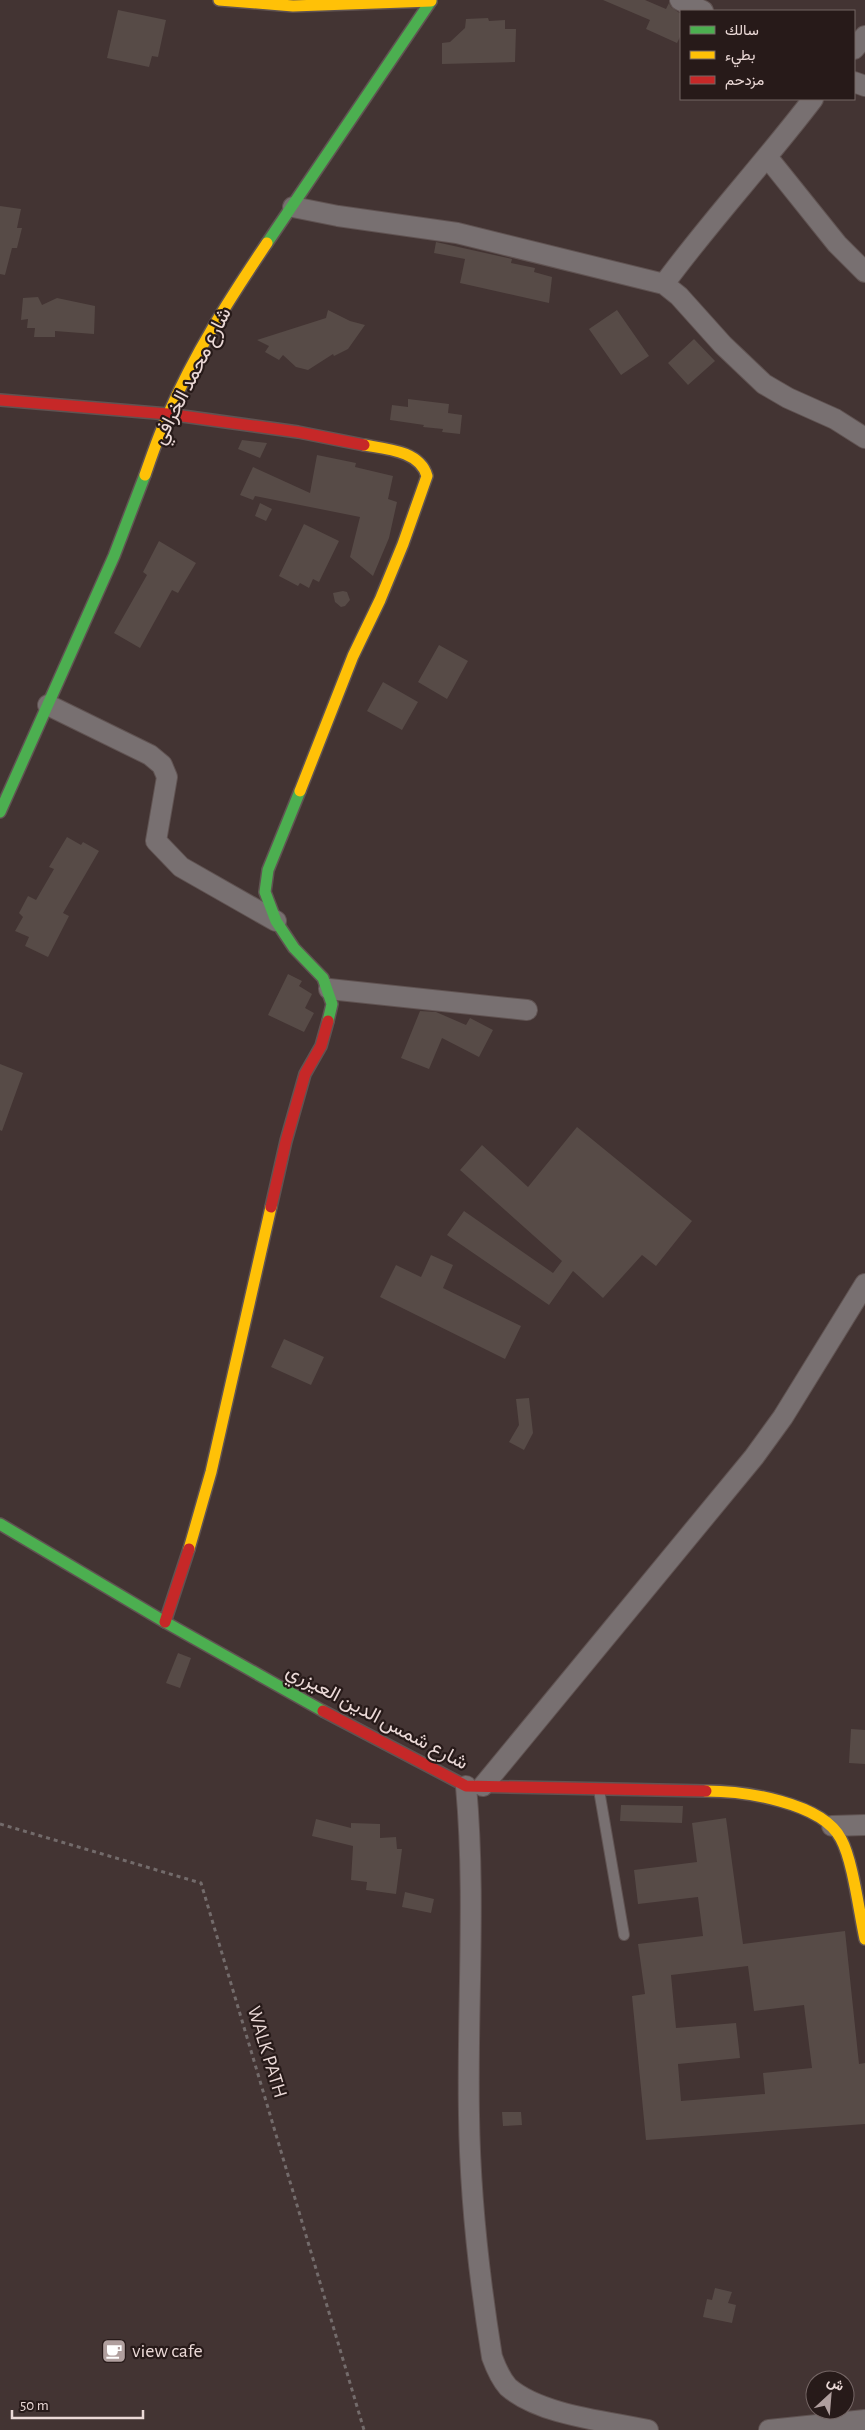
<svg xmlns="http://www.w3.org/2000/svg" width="865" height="2430" font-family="'Alegreya Sans',Vazirmatn,sans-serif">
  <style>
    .building { fill: #574b47; fill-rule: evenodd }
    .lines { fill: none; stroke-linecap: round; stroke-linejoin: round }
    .lane-casing { stroke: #605352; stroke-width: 12 }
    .street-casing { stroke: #605352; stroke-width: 22 }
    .fast-casing { stroke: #605352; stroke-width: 14 }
    .slow-casing { stroke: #605352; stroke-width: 14 }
    .jam-casing { stroke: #605352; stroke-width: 14 }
    .path { stroke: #736b6b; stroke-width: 3; stroke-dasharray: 4 4; stroke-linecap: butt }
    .lane { stroke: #787071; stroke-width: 10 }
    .street { stroke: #787071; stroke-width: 20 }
    .fast { stroke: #4caf50; stroke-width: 11 }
    .slow { stroke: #ffc107; stroke-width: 11 }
    .jam { stroke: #c62828; stroke-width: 11 }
    .labels { text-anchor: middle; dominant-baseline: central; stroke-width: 4.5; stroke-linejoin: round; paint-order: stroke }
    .street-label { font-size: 20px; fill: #ebd9d7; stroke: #271a19 }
    .poi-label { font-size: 20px; fill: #ebd9d7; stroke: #271a19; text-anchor: start }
  </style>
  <rect width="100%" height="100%" fill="#433433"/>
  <path class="building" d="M603,0H645L666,9L669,3L671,7L681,14V35L677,43L646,29L650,20Z
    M118,10L166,20L158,57L152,56L149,67L107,58Z
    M488,18L489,21L505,20V29H516L515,62L442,64V43L450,42L465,28L466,19Z
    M0,206L21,209L17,228H22L17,248H12L5,275L0,274Z
    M436,242L512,259L511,263L535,268L534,272L552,277L549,303L460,283L465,259L434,253Z
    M38,297L42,305L57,298L95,306L94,334L55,331V337H34L35,328H27L28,319L21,320L23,298Z
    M328,310L350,321L365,325L348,349L334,356L333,354L308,370L296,367L283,355L279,360L265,352L269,346L257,340L326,318Z
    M617,310L649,356L621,375L589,329Z
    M694,339L715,361L688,385L668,363Z
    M408,399L449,404L448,413L462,415L460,434L442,432L443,429L423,427L424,425L390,420L392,405L408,407Z
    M242,440L267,443L260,458L238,449Z
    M317,455L356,463L355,467L393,476L388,499L397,502L389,538L373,576L350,557L360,517L255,496L253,500L240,495L253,467L310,493Z
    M260,503L272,509L266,521L255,516Z
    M304,524L339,541L319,582L313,579L309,588L300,583L298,586L279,576Z
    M159,541L196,563L178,593L172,590L140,648L114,633L147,575L143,572Z
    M343,591L347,592L350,600L345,606L341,607L335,602L333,593Z
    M439,645L468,661L447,699L418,682Z
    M383,682L418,702L402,730L367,711Z
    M67,837L81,845L83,842L99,851L63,913L69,916L48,957L25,946L29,937L15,931L23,917L19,913L28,896L36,900L54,869L49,867Z
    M288,974L302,981L299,986L312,994L305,1008L314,1013L304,1032L268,1015Z
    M420,1011L436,1012L466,1025L470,1018L493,1030L479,1057L442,1038L429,1069L401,1058Z
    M0,1064L23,1073L2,1131L0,1130Z
    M577,1127L692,1221L656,1266L642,1255L603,1298L573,1271L549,1305L447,1235L464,1211L553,1273L562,1261L460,1170L482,1145L528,1187Z
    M431,1255L453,1265L443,1288L521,1326L505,1359L380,1297L396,1265L421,1277Z
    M284,1339L324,1357L311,1385L271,1367Z
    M529,1398L533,1433L524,1450L509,1442L519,1425L516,1399Z
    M178,1653L191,1658L180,1688L166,1683Z
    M851,1729L865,1730V1764L849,1763Z
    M621,1805L683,1806L682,1823L620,1821Z
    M726,1818L743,1944L845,1931L859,2064L865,2063V2124L646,2140L632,1996L645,1994L638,1944L703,1936L698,1897L638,1904L634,1870L697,1862L692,1823ZM748,1966L754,2011L804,2005L812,2068L763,2073L765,2094L681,2101L678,2064L740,2058L736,2023L676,2028L671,1975Z
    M316,1819L351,1828V1823L380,1824V1838L396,1837L397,1849H402L396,1894L366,1890L367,1882L351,1880L353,1846L312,1836Z
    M405,1892L434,1899L431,1913L402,1907Z
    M502,2112H521L522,2125L503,2126Z
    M715,2288L732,2292L728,2303L736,2305L732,2323L703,2317L707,2299L712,2300Z"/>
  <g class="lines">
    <defs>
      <path id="lane" d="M599,1790L624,1935"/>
      <path id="street" d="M680,0L703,11
        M854,49L865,36
        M854,82L865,86
        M768,158L837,244L865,272
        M293,207L338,216L457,233L664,284L679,296L723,345L764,384L788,398L835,419L865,438
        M664,284C711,220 765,162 813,99
        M48,705L150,755L162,765L167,777L156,841L181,867L276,921
        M329,989L527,1010
        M466,1786C476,1895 467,2006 469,2115C470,2196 479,2277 492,2357C496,2368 500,2378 508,2387C540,2415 606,2421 648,2430
        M483,1786L754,1457L783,1417L865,1284
        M832,1826L865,1825
        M769,2430L865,2420"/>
      <path id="fast" d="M267,243L431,1
        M300,791L268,870L265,892L276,921L294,948L323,978L332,1004L328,1021
        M0,812L114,556L145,475
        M0,1524L165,1622L323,1711"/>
      <path id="slow" d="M219,0L293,6L431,1
        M145,475C152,455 159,434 168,415C194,354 230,298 267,243
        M300,791L353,656L380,600L403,544L427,476C420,451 387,449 364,445
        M189,1549L211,1472L271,1207
        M706,1791C743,1791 822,1802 841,1839C853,1861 859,1912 865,1939"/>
      <path id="jam" d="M0,400L168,414L298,432L364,445
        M271,1207L286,1141L305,1074L321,1046L328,1021
        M165,1622L189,1549
        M323,1711L466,1786L706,1791"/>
    </defs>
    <use href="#lane" class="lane-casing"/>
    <use href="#street" class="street-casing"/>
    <use href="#fast" class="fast-casing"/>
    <use href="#slow" class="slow-casing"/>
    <use href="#jam" class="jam-casing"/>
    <path class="path" d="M0,1824L201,1883L364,2430"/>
    <use href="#lane" class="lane"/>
    <use href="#street" class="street"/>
    <use href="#fast" class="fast"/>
    <use href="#slow" class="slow"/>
    <use href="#jam" class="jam"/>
  </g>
  <defs>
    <symbol id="cafe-square" viewBox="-11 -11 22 22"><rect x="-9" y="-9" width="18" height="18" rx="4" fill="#b09f9e" stroke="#271a19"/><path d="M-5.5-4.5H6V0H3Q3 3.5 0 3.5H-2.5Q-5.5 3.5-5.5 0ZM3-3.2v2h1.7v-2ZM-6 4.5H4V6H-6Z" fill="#fff"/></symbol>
  </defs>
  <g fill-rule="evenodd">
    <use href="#cafe-square" x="100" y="2337" width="28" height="28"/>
  </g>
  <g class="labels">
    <g class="street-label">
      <text transform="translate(192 376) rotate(-63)">شارع محمد الخرافي</text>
      <text transform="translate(377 1717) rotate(28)">شارع شمس الدين العيزري</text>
      <text transform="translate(267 2052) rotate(73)">WALK PATH</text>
    </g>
    <g class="poi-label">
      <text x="132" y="2351">view cafe</text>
    </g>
  </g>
  <rect x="680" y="10" width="175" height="90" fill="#271a19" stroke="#756665"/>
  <rect x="690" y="26" width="25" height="8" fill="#4caf50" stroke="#756665"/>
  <text x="725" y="35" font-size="15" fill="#ebd9d7">سالك</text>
  <rect x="690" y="51" width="25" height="8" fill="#ffc107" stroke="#756665"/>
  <text x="725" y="60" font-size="15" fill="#ebd9d7">بطيء</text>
  <rect x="690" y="76" width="25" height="8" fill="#c62828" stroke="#756665"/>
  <text x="725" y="85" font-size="15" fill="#ebd9d7">مزدحم</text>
  <g transform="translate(830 2395) rotate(26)"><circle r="24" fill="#271a19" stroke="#756665"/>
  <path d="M0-4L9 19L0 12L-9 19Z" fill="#b09f9e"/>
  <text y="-8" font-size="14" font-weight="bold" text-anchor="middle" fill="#ebd9d7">ش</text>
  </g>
  <path d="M12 2410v8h131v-8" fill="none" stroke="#ebd9d7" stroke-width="2.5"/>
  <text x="20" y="2410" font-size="15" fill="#ebd9d7" stroke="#271a19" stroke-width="4" paint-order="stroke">50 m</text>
</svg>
